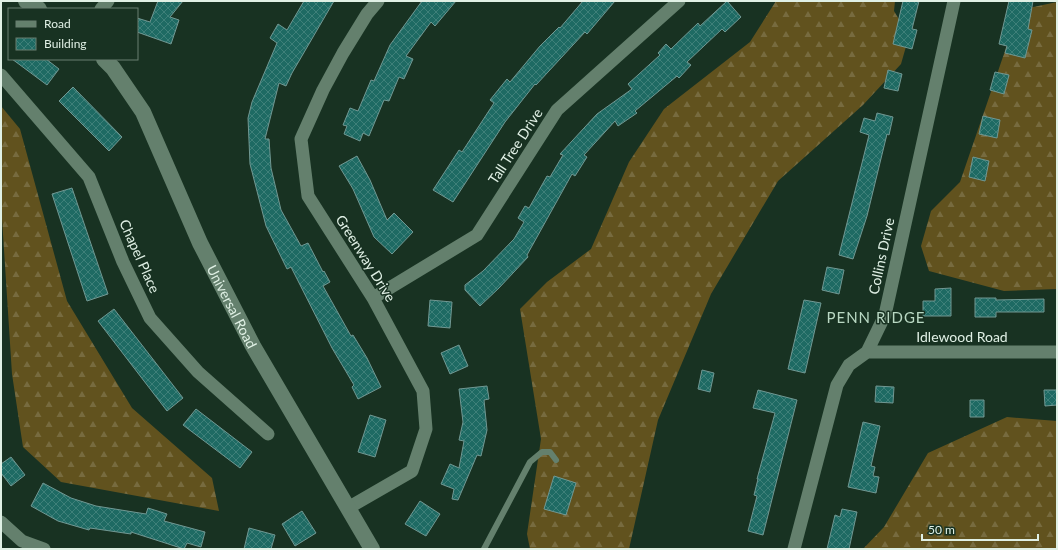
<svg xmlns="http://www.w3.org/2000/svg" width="1058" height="550" font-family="Lato,sans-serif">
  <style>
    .forest { fill: url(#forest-firs) }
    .building { fill: url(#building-cross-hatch); stroke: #719893 }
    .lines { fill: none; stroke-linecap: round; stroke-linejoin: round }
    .service { stroke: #64806d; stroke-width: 6 }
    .minor { stroke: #64806d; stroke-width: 13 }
    .tertiary { stroke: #64806d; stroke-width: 16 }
    .labels { text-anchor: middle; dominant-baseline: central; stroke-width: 3; stroke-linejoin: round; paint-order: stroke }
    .street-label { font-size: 14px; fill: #e0f0e5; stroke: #183222 }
    .neighbourhood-label { font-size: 15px; letter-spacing: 1px; fill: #b9d8c3; stroke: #183222 }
  </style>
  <defs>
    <pattern id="forest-firs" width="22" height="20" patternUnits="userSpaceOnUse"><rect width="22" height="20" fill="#61521e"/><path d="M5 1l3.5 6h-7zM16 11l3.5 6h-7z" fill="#776b3f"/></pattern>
    <pattern id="building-cross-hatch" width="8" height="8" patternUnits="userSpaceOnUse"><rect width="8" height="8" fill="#1e6a63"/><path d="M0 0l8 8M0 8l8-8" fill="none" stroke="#3e8079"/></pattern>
  </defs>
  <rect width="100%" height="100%" fill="#183222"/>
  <path class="forest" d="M776,1H895L894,11L909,36L901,64L863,105L778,181L711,294L658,420L629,549H530L527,534L541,439L520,309L547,282L591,249L629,162L664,109L750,42Z
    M1057,2V289L1004,291L929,271L921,246L931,211L960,182L1019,10Z
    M1,106L20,129L67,301L132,408L212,478L219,511L61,482L23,447L12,374L1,203Z
    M1007,417L1057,421V549H863L884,527L928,453Z"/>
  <path class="building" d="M158,1H183L170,17L179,20L171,44L137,32V18L150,22Z
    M304,1H334L292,73L286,86L279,83L265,139H269L271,168L281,210L301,246L308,243L323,272L324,271L330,282L323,286L351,336L353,335L367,358L381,387L358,399L352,387L354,385L332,348L291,267L287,269L266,226L250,164L248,118L252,102L277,43L270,38L278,24L287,30Z
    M422,1H456L435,26L431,22L406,56L413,59L404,79L399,77L389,101L384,100L369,136L363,133L360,141L344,134L347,126L343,125L350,108L358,111L371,80L374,81L390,45Z
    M583,1H615L587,34L585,32L536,85L535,84L505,122L453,202L433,190L459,150L462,152L494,103L490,100L507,79L510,82L540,46L559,27L560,28Z
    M727,1L741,17L725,32L722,29L687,62L691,65L679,78L677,76L635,111L637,113L618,126L615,121L584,155L587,157L575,176L572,174L527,255L528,257L499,288L480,306L465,290V285L483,271L514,239L524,222L518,218L525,206L529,208L547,176L550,177L563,155L560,154L597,114L632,89L628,84L660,55L658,53L666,44L671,49L698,23L700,26Z
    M903,1H919L912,29L917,30L912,49L893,44Z
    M1009,1H1033L1028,29L1032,30L1025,58L1005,53L1007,46L999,44Z
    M12,59H46L59,69L47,85Z
    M888,70L902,74L898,91L884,88Z
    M995,72L1009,75L1004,94L990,90Z
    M73,87L122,137L109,151L59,101Z
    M877,113L893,117L889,135L887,134L867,216L853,259L839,255L869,135L860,132L864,118L875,121Z
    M983,116L1000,120L997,138L979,134Z
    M357,156L370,180L387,220L394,213L413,232L392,254L374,237L353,189L339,166Z
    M973,157L989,161L985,181L969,177Z
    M72,188L108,294L87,301L52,194Z
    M827,267L844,270L839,294L822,290Z
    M951,288V316H923V301H935V289Z
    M975,298H996V300L1044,299V312H996V317H975Z
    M430,300L452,302L450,328L428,326Z
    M804,300L821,303L805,373L788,369Z
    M114,309L183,398L167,411L98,321Z
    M459,345L468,366L450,374L441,353Z
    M702,370L714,373L710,392L698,389Z
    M487,386L489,399L484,400L487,430L481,456L477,455L458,500L452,499L454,489L441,484L450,464L459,468L464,441L459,440L463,422L459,389Z
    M876,386L894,387L893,403L875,402Z
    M758,390L797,400L763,535L748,531L757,496L754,495L758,479H757L775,413L753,408Z
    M1044,390H1057V405L1045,406Z
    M970,400H984V417H970Z
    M196,409L252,452L240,468L183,425Z
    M370,415L386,420L375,457L358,452Z
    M863,422L880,426L871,466L875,467L873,476L879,477L876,493L848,487Z
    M11,457L25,475L11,486L1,473V464Z
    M554,476L576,483L566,515L544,509Z
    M43,483L71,498L96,506L146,514L148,508L167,514L164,521L205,532L201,547L187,543L184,549L131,532V534L90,528L89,530L58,521L31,506Z
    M420,501L440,514L426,536L405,524Z
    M842,509L857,512L849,549H827L835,515L840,517Z
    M302,511L316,533L295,546L282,524Z
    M249,528L275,535L271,549H244Z"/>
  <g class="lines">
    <path class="service" d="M484,549L530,462L542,452H550L556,460"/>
    <path class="minor" d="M101,9L108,1
      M1,75L89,177L123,262L150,318L198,372L268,434
      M373,298L477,235L557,110L679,1
      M867,352H1057
      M348,508L412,471L426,429L423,391L373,298L308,196L301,139L323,90L343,53L367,14L378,1
      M1,522L22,541L44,549
      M794,549L837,385L849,365L867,352L885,315L954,1"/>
    <g class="tertiary">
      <path d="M26,1L39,9"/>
      <path id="s1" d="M104,59L113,68L143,112L200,243L253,346L372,549"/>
    </g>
  </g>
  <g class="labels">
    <g class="street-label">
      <text transform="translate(515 146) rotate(-57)">Tall Tree Drive</text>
      <text transform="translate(140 256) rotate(66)">Chapel Place</text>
      <text transform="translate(881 256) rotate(-78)">Collins Drive</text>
      <text transform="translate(366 258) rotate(58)">Greenway Drive</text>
      <text stroke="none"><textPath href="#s1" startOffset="280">Universal Road</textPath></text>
      <text x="962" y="336">Idlewood Road</text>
    </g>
    <g class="neighbourhood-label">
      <text x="876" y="317">PENN RIDGE</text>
    </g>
  </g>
  <rect width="1058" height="550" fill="none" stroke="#e0f0e5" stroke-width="4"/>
  <rect x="8" y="8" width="130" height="52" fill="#183222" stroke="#687e70"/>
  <rect x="16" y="21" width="20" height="6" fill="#64806d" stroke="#687e70"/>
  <text x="44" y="28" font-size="12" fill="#e0f0e5">Road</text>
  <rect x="16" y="38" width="20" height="12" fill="url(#building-cross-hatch)" stroke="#687e70"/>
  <text x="44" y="48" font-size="12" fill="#e0f0e5">Building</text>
  <path d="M922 534v6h116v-6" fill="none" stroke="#e0f0e5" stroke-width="2"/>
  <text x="928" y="534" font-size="12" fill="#e0f0e5" stroke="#183222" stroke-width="3" paint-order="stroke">50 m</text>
</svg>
